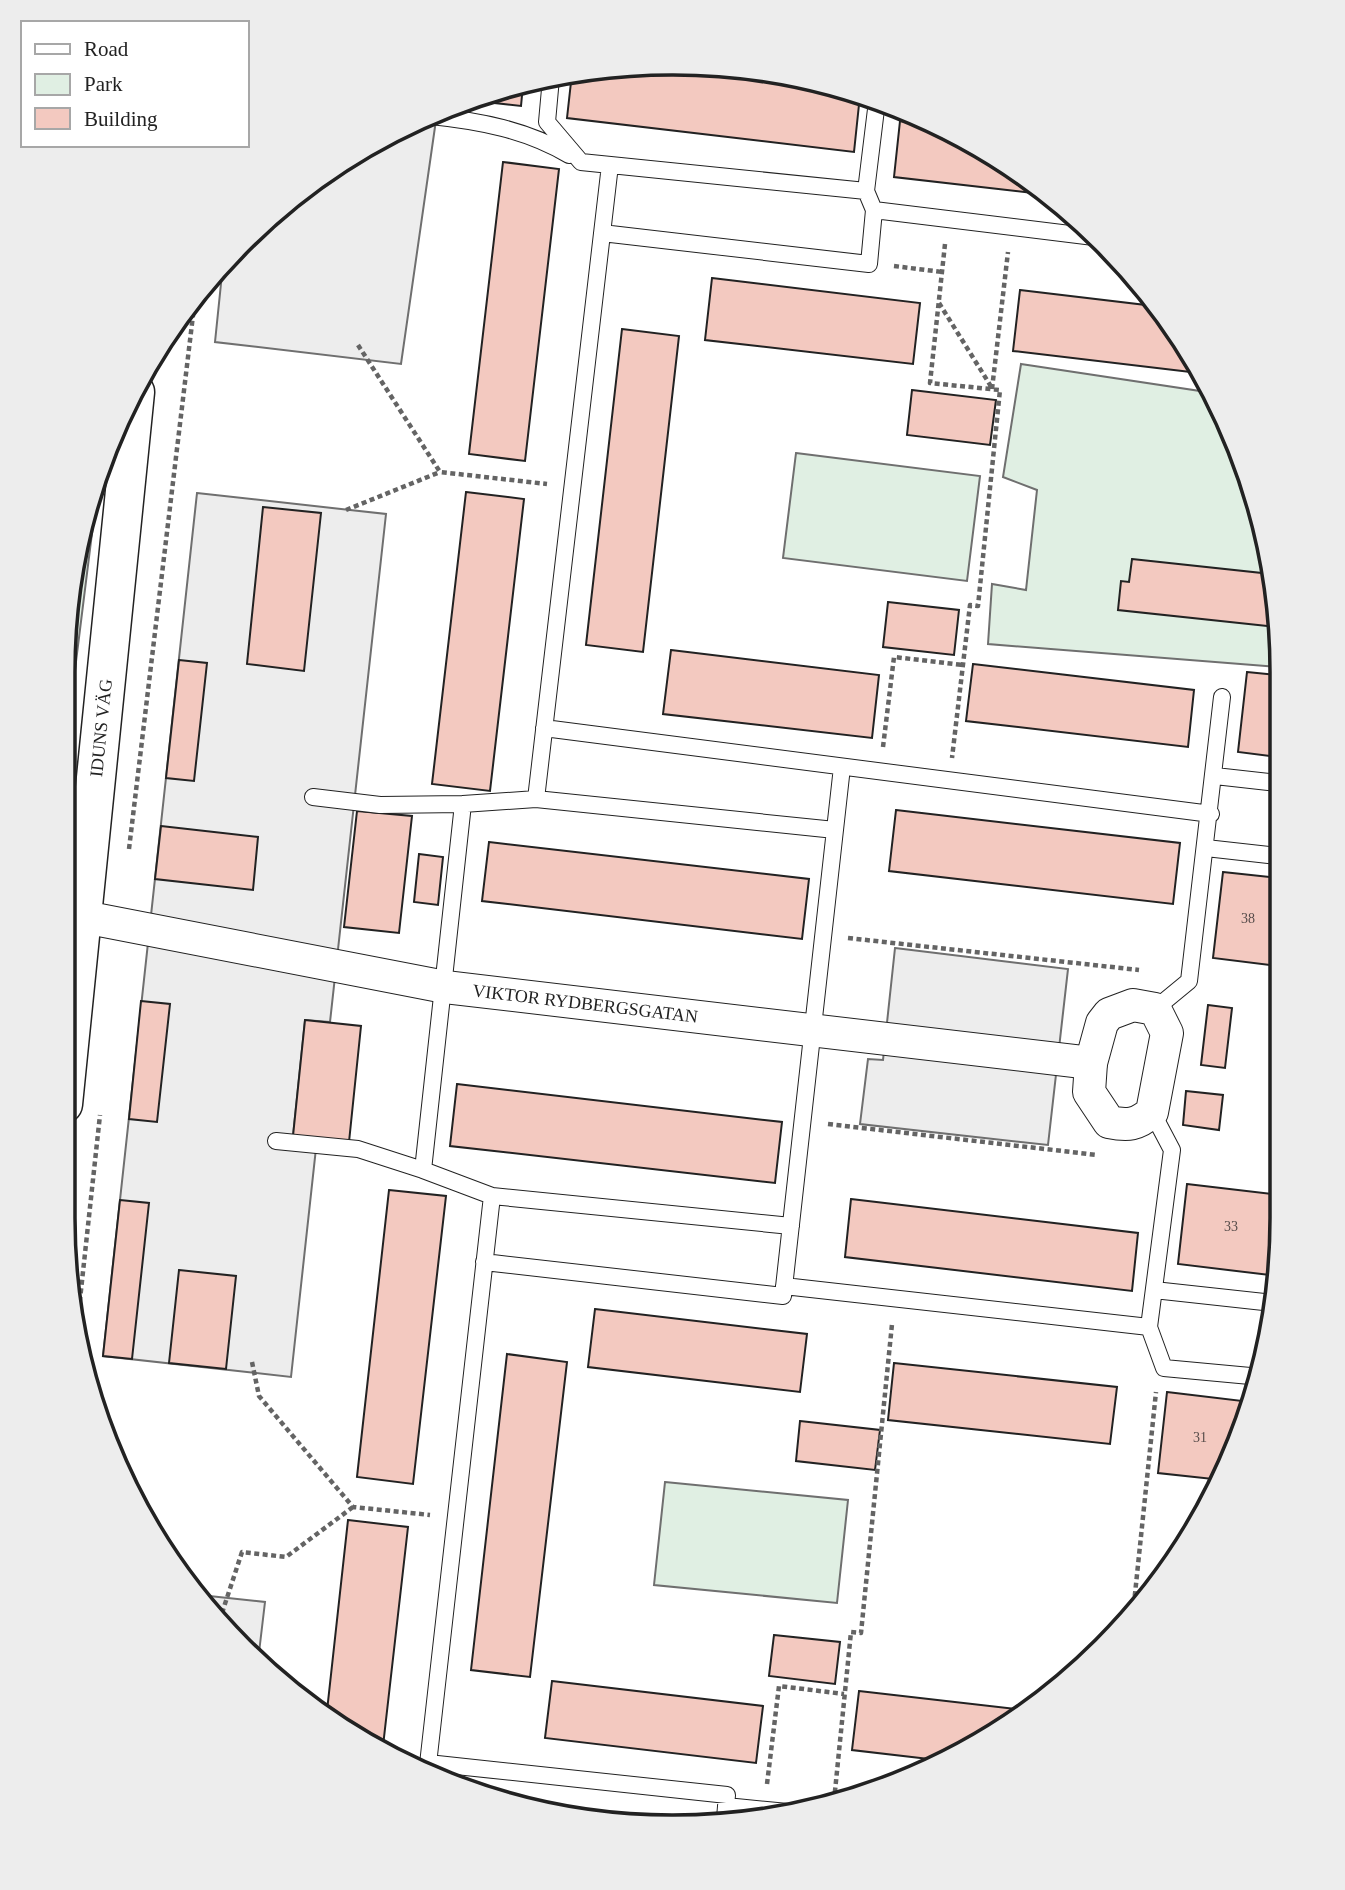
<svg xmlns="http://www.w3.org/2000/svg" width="1345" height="1890" font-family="Georgia,serif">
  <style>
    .green { fill: #e0efe3; stroke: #6f6f6f; stroke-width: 2 }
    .parking { fill: #ededed; stroke: #6f6f6f; stroke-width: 2 }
    .building { fill: #f3c9c0; stroke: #222; stroke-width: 2 }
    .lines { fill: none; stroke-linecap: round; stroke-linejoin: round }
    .service-casing { stroke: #222; stroke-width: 18 }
    .minor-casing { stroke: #222; stroke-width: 34 }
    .tertiary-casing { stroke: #222; stroke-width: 41 }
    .path { stroke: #646464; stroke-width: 4.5; stroke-dasharray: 5 3.5; stroke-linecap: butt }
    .service { stroke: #fff; stroke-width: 16 }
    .minor { stroke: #fff; stroke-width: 32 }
    .tertiary { stroke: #fff; stroke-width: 38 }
    .labels { text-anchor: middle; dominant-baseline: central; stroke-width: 5; stroke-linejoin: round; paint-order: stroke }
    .number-label { font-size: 14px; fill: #564c4a }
    .street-label { font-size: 18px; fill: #222; stroke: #fff }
    .rim { fill: none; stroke: #222; stroke-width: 3.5 }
  </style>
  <rect width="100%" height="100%" fill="#fff"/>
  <path class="green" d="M1021,364L1213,393L1219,403L1277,593V667L988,644L992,584L1026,590L1037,490L1003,477Z
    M796,453L980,476L967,581L783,558Z
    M97,493L63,766V672L75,553Z
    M665,1482L848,1500L837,1603L654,1585Z"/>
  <path class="parking" d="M437,113L401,364L215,342L222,274L270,215L367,145Z
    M197,493L386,514L330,1022L305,1020L293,1136L317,1139L291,1377L103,1356Z
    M895,948L1068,969L1048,1145L860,1124L868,1059L883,1060Z
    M200,1595L265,1602L258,1661Z"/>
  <path class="building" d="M648,66L845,89L860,95L854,152L567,118L572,73L593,68Z
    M523,85L521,106L495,103L496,91Z
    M466,100L464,114L442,111Z
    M900,121L942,126L1050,195L894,177Z
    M503,162L559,169L525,461L469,454Z
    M712,278L920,303L913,364L705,340Z
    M1020,290L1154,306L1199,373L1013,351Z
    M622,329L679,336L643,652L586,645Z
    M912,390L996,400L990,445L907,435Z
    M466,492L524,499L490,791L432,784Z
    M263,507L321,513L304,671L247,664Z
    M1132,559L1271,574L1277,593V627L1118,610L1121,581L1129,582Z
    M888,602L959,610L954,655L883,647Z
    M671,650L879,675L872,738L663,714Z
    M179,660L207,663L194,781L166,778Z
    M973,664L1194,690L1188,747L966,721Z
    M1247,672L1277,675L1278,757L1238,752Z
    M896,810L1180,843L1173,904L889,871Z
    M357,811L412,816L399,933L344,927Z
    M161,826L258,837L253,890L155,879Z
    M489,842L809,879L802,939L482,901Z
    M419,854L443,857L438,905L414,902Z
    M1223,872L1278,878L1279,966L1213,958Z
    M141,1001L170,1004L157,1122L129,1119Z
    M1208,1005L1232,1008L1225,1068L1201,1065Z
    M305,1020L361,1026L349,1142L293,1136Z
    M457,1084L782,1122L775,1183L450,1146Z
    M1186,1091L1223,1095L1219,1130L1183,1125Z
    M1187,1184L1280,1195L1281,1257L1278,1276L1178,1264Z
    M389,1190L446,1196L413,1484L357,1477Z
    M851,1199L1138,1233L1132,1291L845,1257Z
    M120,1200L149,1203L132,1359L103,1356Z
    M179,1270L236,1276L226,1369L169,1363Z
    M595,1309L807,1334L800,1392L588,1367Z
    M507,1354L567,1362L530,1677L471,1670Z
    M894,1363L1117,1387L1110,1444L888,1420Z
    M1167,1392L1251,1402L1222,1480L1158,1473Z
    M800,1421L880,1430L875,1470L796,1461Z
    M348,1520L408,1527L383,1746L327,1711Z
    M774,1635L840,1642L835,1684L769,1676Z
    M552,1681L763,1706L756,1763L545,1738Z
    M859,1691L1024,1710L946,1761L852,1750Z"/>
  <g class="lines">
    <defs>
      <path id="service" d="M551,78L547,122L581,162L866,191L874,210L869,264L602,233
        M431,116C480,121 527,130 569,155
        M610,165L536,799L835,830
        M866,191L877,101
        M874,210L1094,237
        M544,728L1211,814
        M1215,776L1278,783
        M313,797L380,805L463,804
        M1206,848L1278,856
        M1155,1009L1189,981L1222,697
        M1152,1112L1172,1150L1149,1327L1164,1368L1261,1377
        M276,1141L358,1149L423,1170
        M492,1196L423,1170L463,804L536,799
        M484,1262L783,1296L842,767
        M784,1286L1149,1327
        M1154,1290L1273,1303
        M428,1763L727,1795L725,1818
        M427,1773L492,1196L791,1226
        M726,1806L798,1813"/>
      <g id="minor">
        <path id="s1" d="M84,917L445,987L1091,1063"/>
        <path d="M1133,1005L1155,1009L1167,1033L1152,1112C1137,1125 1128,1126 1109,1122L1089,1092L1091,1063L1102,1023L1109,1014Z"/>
      </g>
      <g id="tertiary">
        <path id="s2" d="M63,1104L135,392"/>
      </g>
    </defs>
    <use href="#service" class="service-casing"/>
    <use href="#minor" class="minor-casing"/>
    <use href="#tertiary" class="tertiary-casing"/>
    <path class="path" d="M945,244L930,383L1000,390L978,606L970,605L952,758
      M894,266L942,272
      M939,303L992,388
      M358,345L440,472L547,484
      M992,389L1008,252
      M346,510L440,472
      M883,747L894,657L963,665
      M129,849L194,307
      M848,938L1139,970
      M828,1124L1097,1155
      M77,1327L100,1115
      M252,1362L259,1396L353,1507L430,1515
      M222,1613L242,1552L286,1557L353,1507
      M1133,1613L1156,1392
      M767,1784L779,1686L844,1694
      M834,1801L851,1632L861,1633L892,1324"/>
    <use href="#service" class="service"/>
    <use href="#minor" class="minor"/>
    <use href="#tertiary" class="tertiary"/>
  </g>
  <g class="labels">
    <g class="number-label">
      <text x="1248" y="918">38</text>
      <text x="1231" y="1226">33</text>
      <text x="1200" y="1437">31</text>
    </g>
    <g class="street-label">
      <text stroke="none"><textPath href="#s2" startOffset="378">IDUNS VÄG</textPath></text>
      <text stroke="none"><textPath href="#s1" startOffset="509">VIKTOR RYDBERGSGATAN</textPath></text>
    </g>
  </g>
  <path d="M0 0H1345V1890H0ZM672 75H673A597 597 0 0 1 1270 672V1218A597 597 0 0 1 673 1815H672A597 597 0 0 1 75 1218V672A597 597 0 0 1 672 75Z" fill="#ededed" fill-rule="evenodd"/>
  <path class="rim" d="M672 75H673A597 597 0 0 1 1270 672V1218A597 597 0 0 1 673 1815H672A597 597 0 0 1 75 1218V672A597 597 0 0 1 672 75Z"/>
  <rect x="21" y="21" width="228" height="126" fill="#ffffff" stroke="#a7a7a7" stroke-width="2"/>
  <rect x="35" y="44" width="35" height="10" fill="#ffffff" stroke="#a7a7a7" stroke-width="2"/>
  <text x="84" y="56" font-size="21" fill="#222222">Road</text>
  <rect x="35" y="74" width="35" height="21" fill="#e0efe3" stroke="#a7a7a7" stroke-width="2"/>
  <text x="84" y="91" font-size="21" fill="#222222">Park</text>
  <rect x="35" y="108" width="35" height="21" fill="#f3c9c0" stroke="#a7a7a7" stroke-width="2"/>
  <text x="84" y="126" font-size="21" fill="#222222">Building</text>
</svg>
